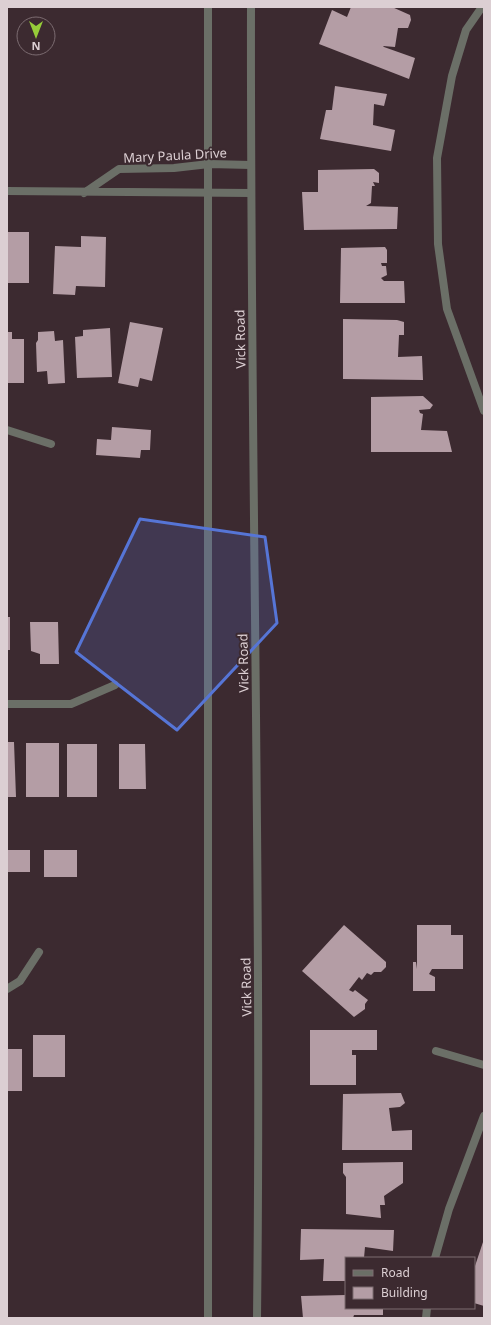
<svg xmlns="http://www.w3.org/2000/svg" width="491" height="1325" font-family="'Noto Sans',sans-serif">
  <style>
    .building { fill: #b49da5 }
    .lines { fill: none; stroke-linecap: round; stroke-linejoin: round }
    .minor { stroke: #6b6f67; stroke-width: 8 }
    .tertiary { stroke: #6b6f67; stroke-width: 8 }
    .marked { fill: #5675d6; fill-opacity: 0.2; stroke: #5675d6; stroke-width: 3; stroke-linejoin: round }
    .labels { text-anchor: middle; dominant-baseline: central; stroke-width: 4; stroke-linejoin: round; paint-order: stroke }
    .street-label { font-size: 13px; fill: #dccfd3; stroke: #3c2a30 }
  </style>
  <rect width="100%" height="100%" fill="#3c2a30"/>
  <path class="building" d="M351,7H392L410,15L411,20L408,28H398L395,47L383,46L384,47L415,58L409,79L319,44L332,10L347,17Z
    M335,86L387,94L384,106L374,104L373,125L395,130L391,151L320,139L326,110H332Z
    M374,169L379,173V183L373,182L375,186H372L371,203L366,206L398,207L397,229L304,230L302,192H318V170Z
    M7,232H29V283H7Z
    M81,236L106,237L105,287L76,286L75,295L53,294L55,246L81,247Z
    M385,247L387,250V263H381L382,266H386L387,275L381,278L384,281H404L405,303H340L341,248Z
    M343,319L397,320L404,322V335H399L398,357L422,356L423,380L343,379Z
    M130,322L163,328L152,381L140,378L138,387L118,383Z
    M110,328L112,377L77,378L75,337L83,336V330Z
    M54,331L55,341L63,340L65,383L48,384L47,371L37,372L36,343L38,340V332Z
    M7,332H12V339H24V383H7Z
    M423,396L433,405L430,409L419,410L420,413L423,414L421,430L447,431L452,452H371V397Z
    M112,427L151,430L150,450H141L140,458L96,455L97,439L111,440Z
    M7,617H10V650H7Z
    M30,622H58L59,664H40V654L31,651Z
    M7,742H14L16,797H7Z
    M26,743H59V797H26Z
    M67,744H97V797H67Z
    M119,744H145L146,789H119Z
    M7,850H30V872H7Z
    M44,850H77V877H44Z
    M344,925L386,962V967L381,972H374L371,975L367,973L362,980L359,977L349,990L353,992L355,990L368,1000L365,1004V1009L354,1017L302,971Z
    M417,925H451V935H463V969H432L429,974L435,977V991H413V962H416L417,969Z
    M310,1030H377V1050H352V1055H356V1085H310Z
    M33,1035H65V1077H33Z
    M7,1049H22V1091H7Z
    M401,1093L405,1103L400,1107L389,1108L392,1131L412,1130V1150H342L343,1094Z
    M403,1162V1183L384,1196L385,1205H380L381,1218L346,1214V1177L343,1173V1163Z
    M301,1229L394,1230L393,1251L365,1247L364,1258H346V1281H323L324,1259L300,1260Z
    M484,1239V1306L474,1303V1269Z
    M346,1295V1308H383V1315H354L353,1318H303L301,1296Z"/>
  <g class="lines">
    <path class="minor" d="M482,7L466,30L452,76L437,158L438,244L447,309L484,411
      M7,191L251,193
      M84,193L119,169L174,168L209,164L251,165
      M7,430L51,444
      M7,704H71L115,685
      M7,989L20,981L39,952
      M436,1051L484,1065
      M435,1258L449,1209L484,1116
      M426,1318L427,1308"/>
    <path class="tertiary" d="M251,7C250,444 262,881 257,1318
      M208,1318V7"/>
  </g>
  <path class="marked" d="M140,519L265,537L277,623L177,730L76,652Z"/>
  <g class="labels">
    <g class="street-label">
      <text transform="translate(175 155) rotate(-3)">Mary Paula Drive</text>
      <text transform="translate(240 339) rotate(-91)">Vick Road</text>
      <text transform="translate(243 663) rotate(-91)">Vick Road</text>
      <text transform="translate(246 987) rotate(-91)">Vick Road</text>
    </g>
  </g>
  <rect width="491" height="1325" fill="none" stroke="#dccfd3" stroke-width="16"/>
  <rect x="345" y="1257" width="130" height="52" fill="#3c2a30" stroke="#7c6c71"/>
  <rect x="353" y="1270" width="20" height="6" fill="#6b6f67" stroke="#7c6c71"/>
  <text x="381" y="1277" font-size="12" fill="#dccfd3">Road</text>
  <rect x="353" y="1287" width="20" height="12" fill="#b49da5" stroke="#7c6c71"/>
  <text x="381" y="1297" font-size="12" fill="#dccfd3">Building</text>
  <g transform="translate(36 36) rotate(180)"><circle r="19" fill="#3c2a30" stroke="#7c6c71"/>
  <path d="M0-3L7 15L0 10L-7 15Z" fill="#96cc39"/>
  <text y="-6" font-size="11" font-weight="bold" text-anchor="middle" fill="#dccfd3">N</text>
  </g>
</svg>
